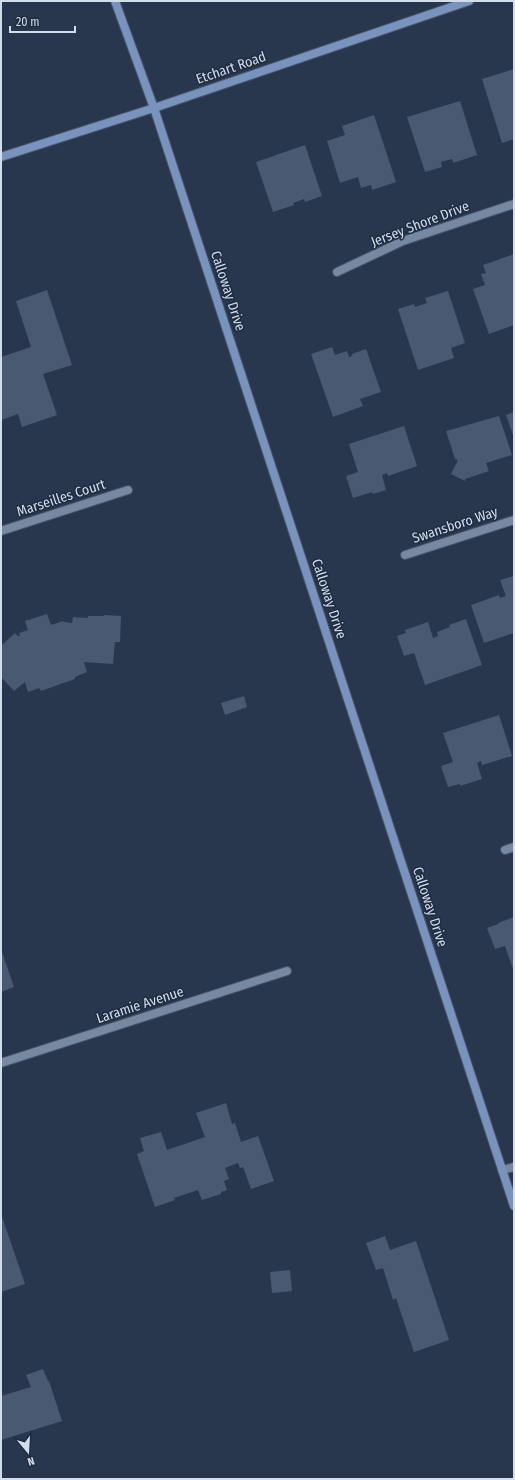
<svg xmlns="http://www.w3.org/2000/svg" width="515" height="1480" font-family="'Fira Sans Condensed',sans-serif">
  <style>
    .building { fill: #495971 }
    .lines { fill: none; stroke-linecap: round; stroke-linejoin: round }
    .street-casing { stroke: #475367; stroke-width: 10 }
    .secondary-casing { stroke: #475367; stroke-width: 10 }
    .street { stroke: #7788a2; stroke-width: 8 }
    .secondary { stroke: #7893be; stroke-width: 8 }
    .labels { text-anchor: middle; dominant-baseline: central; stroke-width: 3; stroke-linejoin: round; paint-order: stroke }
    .street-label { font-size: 14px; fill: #d3dceb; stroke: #1f2d43 }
  </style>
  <rect width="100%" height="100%" fill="#29374e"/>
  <path class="building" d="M514,69V139L502,143L482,79Z
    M460,101L477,155L453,163L452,159L441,162L442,167L425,172L407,117Z
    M374,115L396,182L372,190L371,185L361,188L358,177L340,183L327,141L345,135L342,126Z
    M305,145L322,196L305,202L304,199L293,203L294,205L273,212L256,162Z
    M514,254V325L489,334L473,289L485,285L481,274L486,273L483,265Z
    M47,290L72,365L43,374L57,415L22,427L18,414L1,420V357L31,347L16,301Z
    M448,291L465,343L451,348L454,358L418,370L398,309L414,304L415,307L427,303L425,298Z
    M332,347L335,355L347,351L349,357L352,356V354L366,349L381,392L360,399L363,406L333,417L311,354Z
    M514,412V438L506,415Z
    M499,416L512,455L486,463L489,471L465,479V481L451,474L458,460L455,459L446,431Z
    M404,426L417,466L388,476L387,473L382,475L386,490L373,494L372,492L353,498L346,476L358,472L349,444Z
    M514,576V633L484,643L471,605L499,595L500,598L506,596L500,580Z
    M47,614L51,625L63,621L64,622L72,623L73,617L88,618V616H104V615L121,616L120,642H115L113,664L84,662L87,672L75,677V679L41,691L39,688L28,692L25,682L14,691L1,677V646L15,633L18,636H20L19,633L28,630L25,621Z
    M466,619L482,665L425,685L414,653L404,656L397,636L406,633L405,630L428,622L433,638L438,636L437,632L450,627L449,625Z
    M244,696L247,707L225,715L221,703Z
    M499,715L512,756L482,765L481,761L477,763L482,779L460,786V784L448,787L441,766L453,762L443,733Z
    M514,917V969H513L505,946L495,949L487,928L498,924V923Z
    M1,949L14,987L1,992Z
    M226,1103L232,1124L235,1123L241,1142L258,1136L274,1181L251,1189L243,1167L240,1168L238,1163L225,1168L229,1179L224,1181L227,1190L221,1192V1194L202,1200L198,1190L174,1198L175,1200L155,1207L137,1154L144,1151L140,1138L161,1132L167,1150L205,1137L196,1113Z
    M1,1214L25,1284L1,1292Z
    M385,1236L390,1250L416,1241L449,1340L414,1352L396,1298L393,1300L383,1268L376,1270L366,1243Z
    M290,1270L292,1291L272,1293L270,1272Z
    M43,1369L48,1381H49L62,1421L1,1440V1396L31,1387L26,1375Z"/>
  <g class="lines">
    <defs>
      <path id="street" d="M337,272L403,241L514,204
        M1,531L128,490
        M405,555L514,520
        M505,850L514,847
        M1,1063L287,971
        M502,1170L514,1167"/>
      <path id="secondary" d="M115,1L154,108L514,1206
        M1,157L154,108L469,1"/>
    </defs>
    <use href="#street" class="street-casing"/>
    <use href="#secondary" class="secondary-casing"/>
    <use href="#street" class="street"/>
    <use href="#secondary" class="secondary"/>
  </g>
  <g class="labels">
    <g class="street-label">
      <text transform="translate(231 68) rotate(-19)">Etchart Road</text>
      <text transform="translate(420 224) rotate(-21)">Jersey Shore Drive</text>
      <text transform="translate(228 291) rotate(72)">Calloway Drive</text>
      <text transform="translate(61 498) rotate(-18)">Marseilles Court</text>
      <text transform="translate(455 525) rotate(-18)">Swansboro Way</text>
      <text transform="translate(329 599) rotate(72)">Calloway Drive</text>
      <text transform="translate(430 907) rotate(72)">Calloway Drive</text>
      <text transform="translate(140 1005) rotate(-18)">Laramie Avenue</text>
    </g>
  </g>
  <rect width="515" height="1480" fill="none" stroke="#d3dceb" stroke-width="4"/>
  <g transform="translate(28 1452) rotate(162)" stroke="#1f2d43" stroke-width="3" paint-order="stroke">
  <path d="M0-3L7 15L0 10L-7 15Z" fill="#d3dceb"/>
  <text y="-6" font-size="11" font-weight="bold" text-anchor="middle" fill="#d3dceb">N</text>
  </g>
  <path d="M10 26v6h65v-6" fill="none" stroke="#d3dceb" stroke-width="2"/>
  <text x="16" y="26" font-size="12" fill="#d3dceb" stroke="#1f2d43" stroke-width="3" paint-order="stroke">20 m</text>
</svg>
